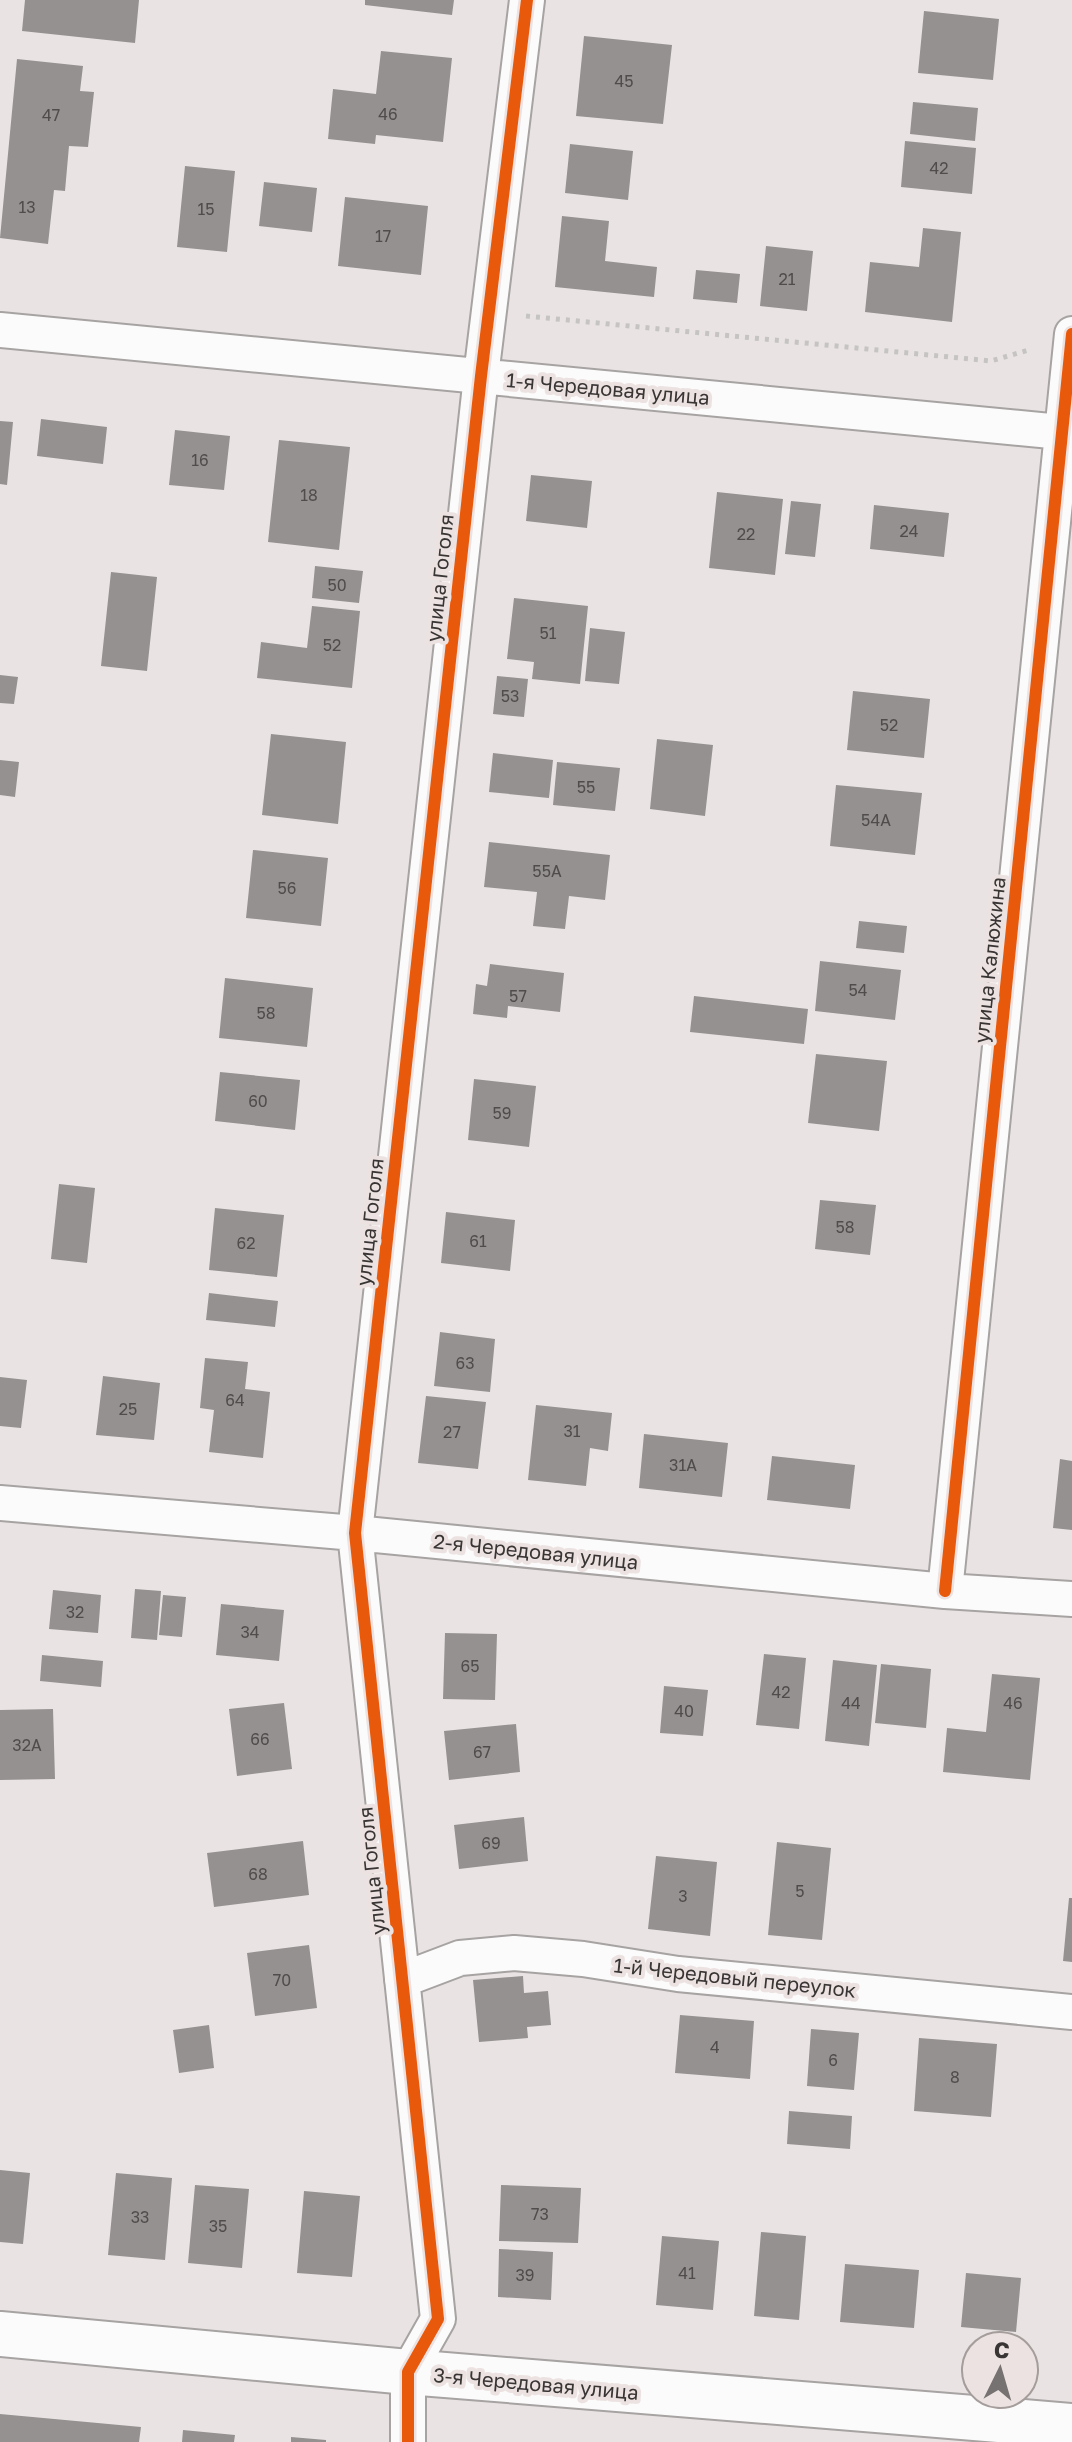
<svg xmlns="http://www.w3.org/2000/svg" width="1072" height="2442" font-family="'Golos Text',sans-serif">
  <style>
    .building { fill: #949190 }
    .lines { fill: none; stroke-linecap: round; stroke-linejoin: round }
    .street-casing { stroke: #a6a3a2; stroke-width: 38 }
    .secondary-casing { stroke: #a6a3a2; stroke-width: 48 }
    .path { stroke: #c5c4c3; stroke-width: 5; stroke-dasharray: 4 6; stroke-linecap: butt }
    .street { stroke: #fcfbfb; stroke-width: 34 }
    .secondary { stroke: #fcfbfb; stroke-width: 44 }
    .cycleway-casing { stroke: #ebe2e1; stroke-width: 17 }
    .cycleway { stroke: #e8590c; stroke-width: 12 }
    .labels { text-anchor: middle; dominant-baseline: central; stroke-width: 8; stroke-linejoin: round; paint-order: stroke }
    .number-label { font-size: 16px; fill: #504c4c }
    .street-label { font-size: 20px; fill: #393535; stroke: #ebe2e1 }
  </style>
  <rect width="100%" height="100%" fill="#e9e4e3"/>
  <path class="building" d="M25,0H139L135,43L22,31Z
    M365,0H454L452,15L365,5Z
    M924,11L999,19L993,80L918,73Z
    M584,36L672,45L663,124L576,116Z
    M381,51L452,58L443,142L376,135L375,144L328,139L333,89L376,94Z
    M17,59L83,66L80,91L94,92L88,147L69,146L65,191L54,190L48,244L0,238Z
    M913,102L978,108L975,141L910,134Z
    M905,141L976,148L972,194L901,187Z
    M570,144L633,151L628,200L565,193Z
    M185,166L235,171L227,252L177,247Z
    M264,182L317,188L312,232L259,226Z
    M345,197L428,206L421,275L338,266Z
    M562,216L609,221L605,261L657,267L654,297L555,287Z
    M923,228L961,232L952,322L865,312L870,262L919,267Z
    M766,246L813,251L807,311L760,306Z
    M696,270L740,274L737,303L693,299Z
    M41,419L107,427L103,464L37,456Z
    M0,421L13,422L7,485L0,484Z
    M175,430L230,436L224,490L169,485Z
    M279,440L350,447L339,550L268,542Z
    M531,475L592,481L587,528L526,521Z
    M717,492L783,499L775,575L709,568Z
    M791,501L821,504L815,557L785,554Z
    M874,505L949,513L944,557L870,549Z
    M315,566L363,571L359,603L312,598Z
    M111,572L157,577L147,671L101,666Z
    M514,598L588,606L580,684L532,679L534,662L507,659Z
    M312,606L360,611L352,688L257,678L261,642L307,648Z
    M590,628L625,632L619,684L585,681Z
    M0,675L18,677L14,704L0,703Z
    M497,676L528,679L524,717L493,714Z
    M853,691L930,699L924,758L847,750Z
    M271,734L346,742L338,824L262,815Z
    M657,739L713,745L705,816L650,809Z
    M493,753L553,760L549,798L489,792Z
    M0,760L19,762L15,797L0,795Z
    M557,762L620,768L615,811L553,805Z
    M836,785L922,793L915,855L830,846Z
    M489,842L610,855L605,900L569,896L565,929L533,926L537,892L484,887Z
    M253,850L328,858L321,926L246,918Z
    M859,921L907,926L904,953L856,948Z
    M820,961L901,970L895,1020L815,1011Z
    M490,964L564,973L560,1012L508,1006L507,1018L473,1014L476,984L487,986Z
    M225,978L313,988L307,1047L219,1038Z
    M694,996L808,1009L804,1044L690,1032Z
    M816,1054L887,1061L879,1131L808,1123Z
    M220,1072L300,1080L295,1130L215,1121Z
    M474,1079L536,1086L529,1147L468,1140Z
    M59,1184L95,1188L87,1263L51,1259Z
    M820,1200L876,1205L870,1255L815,1249Z
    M215,1208L284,1215L277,1277L209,1270Z
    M446,1212L515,1220L510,1271L441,1263Z
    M209,1293L278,1301L275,1327L206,1320Z
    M440,1332L495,1339L490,1392L434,1386Z
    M205,1358L248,1362L245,1389L270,1392L263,1458L209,1452L214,1410L200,1408Z
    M103,1376L160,1383L154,1440L96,1435Z
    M0,1377L27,1380L21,1428L0,1426Z
    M426,1396L486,1402L478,1469L418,1463Z
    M536,1405L612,1413L608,1451L590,1448L586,1486L528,1480Z
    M644,1434L728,1443L722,1497L639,1488Z
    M772,1456L855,1465L850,1509L767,1500Z
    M1060,1459L1072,1461V1530L1053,1528Z
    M135,1589L161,1591L157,1640L131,1638Z
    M53,1590L101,1595L98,1633L49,1629Z
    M163,1595L186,1597L182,1637L159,1635Z
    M221,1604L284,1610L279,1661L216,1655Z
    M445,1633L497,1634L495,1700L443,1699Z
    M764,1654L806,1658L799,1729L756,1725Z
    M42,1655L103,1661L101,1687L40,1681Z
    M833,1660L877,1665L869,1746L825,1741Z
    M881,1664L931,1669L926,1728L875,1723Z
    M992,1674L1040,1678L1030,1780L943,1772L947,1728L986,1732Z
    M664,1686L708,1690L703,1736L660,1733Z
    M284,1703L292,1769L237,1776L229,1709Z
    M53,1709L55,1779L0,1780V1710Z
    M516,1724L520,1772L449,1780L444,1731Z
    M524,1817L528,1861L459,1869L454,1825Z
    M303,1841L309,1895L214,1907L207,1853Z
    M777,1842L831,1848L822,1940L768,1935Z
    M656,1856L717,1862L710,1936L648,1929Z
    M1069,1898H1072V1962L1063,1961Z
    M309,1945L317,2008L255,2016L247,1953Z
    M523,1976L524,1993L548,1991L551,2025L527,2027L528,2038L479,2042L473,1980Z
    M680,2015L754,2021L750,2079L675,2073Z
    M209,2025L214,2068L179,2073L173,2030Z
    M811,2029L859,2033L854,2090L807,2086Z
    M919,2038L997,2044L991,2117L914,2111Z
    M789,2111L852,2116L850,2149L787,2144Z
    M0,2170L30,2173L23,2244L0,2242Z
    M116,2173L172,2178L165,2260L108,2255Z
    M195,2185L249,2189L242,2268L188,2263Z
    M501,2185L581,2188L578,2243L499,2241Z
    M304,2191L360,2196L352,2277L297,2273Z
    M761,2232L806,2236L799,2320L754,2316Z
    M662,2236L719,2241L713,2310L656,2305Z
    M499,2249L553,2252L551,2300L498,2297Z
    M845,2264L919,2270L914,2328L840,2322Z
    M966,2273L1021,2278L1016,2332L961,2327Z
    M0,2414L141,2427L139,2442H0Z
    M183,2430L235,2435L234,2442H182Z
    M291,2437L326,2440V2442H291Z"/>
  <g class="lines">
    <defs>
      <path id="street" d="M0,330L1072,433
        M0,1503L355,1533L945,1591L1072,1599
        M945,1591L1072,334
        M402,1980L460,1958L514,1953L583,1959L678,1974L1072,2012
        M408,2442V2372L438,2319L355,1533L481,376L527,0"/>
      <path id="secondary" d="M0,2334L408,2372L1072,2426"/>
    </defs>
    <use href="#street" class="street-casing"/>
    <use href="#secondary" class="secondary-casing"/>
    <path class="path" d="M526,316L991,361L1032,349"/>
    <use href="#street" class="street"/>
    <use href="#secondary" class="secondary"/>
    <defs>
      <path id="cycleway" d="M945,1591L1072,334
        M408,2442V2372L438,2319L355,1533L481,376L527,0"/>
    </defs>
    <use href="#cycleway" class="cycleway-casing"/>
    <use href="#cycleway" class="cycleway"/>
  </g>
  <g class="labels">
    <g class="number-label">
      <text x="624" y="81">45</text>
      <text x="388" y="114">46</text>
      <text x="51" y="115">47</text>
      <text x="939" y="168">42</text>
      <text x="27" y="207">13</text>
      <text x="206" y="209">15</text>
      <text x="383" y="236">17</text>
      <text x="787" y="279">21</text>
      <text x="200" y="460">16</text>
      <text x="309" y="495">18</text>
      <text x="909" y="531">24</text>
      <text x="746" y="534">22</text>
      <text x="337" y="585">50</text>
      <text x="548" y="633">51</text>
      <text x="332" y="645">52</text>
      <text x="510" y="696">53</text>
      <text x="889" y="725">52</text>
      <text x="586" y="787">55</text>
      <text x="876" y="820">54А</text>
      <text x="547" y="871">55А</text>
      <text x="287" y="888">56</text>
      <text x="858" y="990">54</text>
      <text x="518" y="996">57</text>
      <text x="266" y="1013">58</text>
      <text x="258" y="1101">60</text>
      <text x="502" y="1113">59</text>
      <text x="845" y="1227">58</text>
      <text x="478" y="1241">61</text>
      <text x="246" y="1243">62</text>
      <text x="465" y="1363">63</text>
      <text x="235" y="1400">64</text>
      <text x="128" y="1409">25</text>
      <text x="572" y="1431">31</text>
      <text x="452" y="1432">27</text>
      <text x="683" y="1465">31А</text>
      <text x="75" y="1612">32</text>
      <text x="250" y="1632">34</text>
      <text x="470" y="1666">65</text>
      <text x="781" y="1692">42</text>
      <text x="851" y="1703">44</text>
      <text x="1013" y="1703">46</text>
      <text x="684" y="1711">40</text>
      <text x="260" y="1739">66</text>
      <text x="27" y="1745">32А</text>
      <text x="482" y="1752">67</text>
      <text x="491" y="1843">69</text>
      <text x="258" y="1874">68</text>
      <text x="800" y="1891">5</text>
      <text x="683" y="1896">3</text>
      <text x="282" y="1980">70</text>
      <text x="715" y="2047">4</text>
      <text x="833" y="2060">6</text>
      <text x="955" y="2077">8</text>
      <text x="540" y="2214">73</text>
      <text x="140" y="2217">33</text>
      <text x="218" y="2226">35</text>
      <text x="687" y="2273">41</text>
      <text x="525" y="2275">39</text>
    </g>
    <g class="street-label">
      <text transform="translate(608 388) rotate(5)">1-я Чередовая улица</text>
      <text transform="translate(439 578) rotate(-84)">улица Гоголя</text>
      <text transform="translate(989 960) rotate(-84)">улица Калюжина</text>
      <text transform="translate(369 1222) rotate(-84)">улица Гоголя</text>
      <text transform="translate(536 1551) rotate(6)">2-я Чередовая улица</text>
      <text transform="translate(371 1871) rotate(-96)">улица Гоголя</text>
      <text transform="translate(735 1977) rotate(6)">1-й Чередовый переулок</text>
      <text transform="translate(536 2383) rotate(5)">3-я Чередовая улица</text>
    </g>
  </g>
  <g transform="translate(1000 2370) rotate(5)"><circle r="38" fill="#ebe2e1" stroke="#a49d9c" stroke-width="2"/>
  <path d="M0-6L14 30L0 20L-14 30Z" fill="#777272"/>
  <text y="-12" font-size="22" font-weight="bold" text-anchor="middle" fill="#393535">С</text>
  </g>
</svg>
